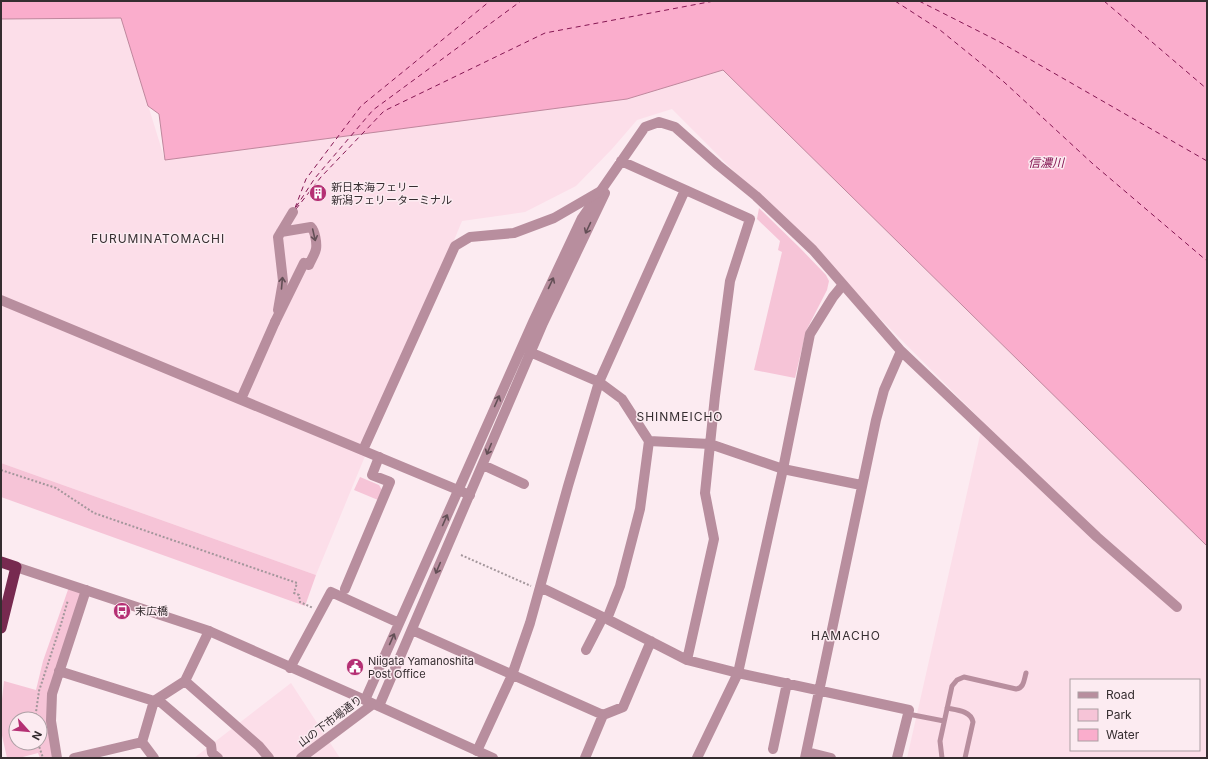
<svg xmlns="http://www.w3.org/2000/svg" width="1208" height="759" font-family="Inter,'Noto Sans JP',sans-serif">
  <style>
    .built { fill: #fcdee9; fill-rule: evenodd }
    .green { fill: #f6c4d7; fill-rule: evenodd }
    .water { fill: #faadcc; stroke: #bf879d }
    .lines { fill: none; stroke-linecap: round; stroke-linejoin: round }
    .ferry { stroke: #841652; stroke-width: 1; stroke-dasharray: 5 4; stroke-linecap: butt }
    .path { stroke: #a3969b; stroke-width: 2; stroke-dasharray: 2 2; stroke-linecap: butt }
    .service { stroke: #b88e9e; stroke-width: 5 }
    .minor { stroke: #b88e9e; stroke-width: 10 }
    .tertiary { stroke: #b88e9e; stroke-width: 10 }
    .trunk { stroke: #772a50; stroke-width: 11 }
    .oneway { stroke: #634f56 }
    .labels { text-anchor: middle; dominant-baseline: central; stroke-width: 3; stroke-linejoin: round; paint-order: stroke }
    .poi-label { font-size: 11px; fill: #352d30; stroke: #fcebf1; text-anchor: start }
    .street-label { font-size: 11px; fill: #352d30; stroke: #fcebf1 }
    .water-label { font-size: 12px; font-style: italic; fill: #841652; stroke: #fcebf1 }
    .neighbourhood-label { font-size: 12px; letter-spacing: 1px; fill: #352d30; stroke: #fcebf1 }
  </style>
  <rect width="100%" height="100%" fill="#fcebf1"/>
  <path class="built" d="M121,18L165,160L627,99L723,70L1207,546V758H907L983,422L672,109L637,120L612,149L576,186L525,212L462,221L316,575L1,463V19ZM1071,680H1199V750H1071Z
    M291,683L340,758H194Z"/>
  <path class="green" d="M759,208L800,248L826,275L829,281L827,290L806,331L795,378L754,370L782,252L778,250L780,241L757,219Z
    M1,463L316,575L305,606L1,497Z
    M360,477L379,485L382,490L378,500L354,490Z
    M70,584L86,590L52,694L57,758H40L38,753L19,758H7L1,731V708L4,681L36,690L43,661ZM16,719H40V743H16Z"/>
  <path class="water" d="M1,1H1207V546L723,70L627,99L165,160L159,114L148,106L121,18L1,19Z"/>
  <g class="lines">
    <path class="ferry" d="M895,1L940,30L1004,82L1093,164L1207,261
      M919,1L998,41L1207,161
      M1104,1L1207,89
      M296,207L315,178L373,110L521,1
      M295,208L306,179L361,106L490,1
      M296,209L321,177L384,111L545,33L714,1"/>
    <path class="path" d="M1,470L56,488L94,513L297,583L294,593L299,595L300,602L313,608
      M461,555L531,586
      M35,719L39,691L61,624L68,600
      M38,743L43,758"/>
    <path class="service" d="M947,708C957,710 971,711 973,722L965,758
      M908,714L944,721
      M942,758L940,741L952,686L957,680L964,677L1016,689C1024,688 1024,680 1026,673"/>
    <path class="minor" d="M621,161L750,219L730,281L715,396L705,493L714,539L687,660
      M278,310L283,281L278,237L293,212
      M275,322L304,263L309,265C311,260 315,254 316,249C317,243 315,231 311,227L281,232
      M530,352L599,382L622,399L649,441L640,509L620,586L607,619
      M649,441L710,444L783,469L861,485
      M483,465L524,484
      M540,587L607,619L687,660L738,673L909,710L897,758
      M345,589L390,482L372,475L379,457
      M412,630L603,715
      M586,650L603,617
      M290,668L331,592L399,623
      M59,671L154,701
      M185,681L259,746L269,758
      M157,699L211,745L212,753L218,758
      M365,700L533,322L582,218L645,127L659,122L675,127L718,165L756,196L813,250L901,351L1097,537L1177,607
      M379,706L543,323L605,193
      M773,749L787,683
      M477,751L512,675L530,623L568,486L599,382L685,190
      M807,752L831,758
      M57,758L51,721L52,694L86,590
      M74,758L142,742
      M154,758L142,742L154,701L185,681L209,631
      M585,758L603,715L623,707L651,641
      M805,758L876,420L884,390L901,351"/>
    <path class="tertiary" d="M1,300L470,495
      M241,399L275,322
      M363,450L455,246L470,237L514,233L554,218L599,192
      M16,567L209,631L365,700L493,758
      M301,758L373,704
      M697,758L738,673L783,469L810,334L833,297L842,286"/>
    <path class="trunk" d="M1,562L16,567L1,628"/>
  </g>
  <defs><path id="oneway-shaft" d="M-6 0H5M1.5-3L5.5 0L1.5 3" fill="none" stroke-width="1.6" stroke-linecap="round" stroke-linejoin="round"/></defs>
  <g class="oneway">
    <use href="#oneway-shaft" transform="translate(588 228) rotate(115)"/>
    <use href="#oneway-shaft" transform="translate(314 235) rotate(77)"/>
    <use href="#oneway-shaft" transform="translate(282 283) rotate(-85)"/>
    <use href="#oneway-shaft" transform="translate(551 283) rotate(-65)"/>
    <use href="#oneway-shaft" transform="translate(497 401) rotate(-66)"/>
    <use href="#oneway-shaft" transform="translate(489 449) rotate(113)"/>
    <use href="#oneway-shaft" transform="translate(445 520) rotate(-66)"/>
    <use href="#oneway-shaft" transform="translate(438 568) rotate(113)"/>
    <use href="#oneway-shaft" transform="translate(392 639) rotate(-66)"/>
  </g>
  <defs>
    <symbol id="building-disc" viewBox="-11 -11 22 22"><circle r="9.5" fill="#b53074" stroke="#fcebf1"/><path d="M-4-6H4V6H1V3H-1V6H-4ZM-2.5-4.3h1.7v1.8h-1.7ZM.8-4.3h1.7v1.8H.8ZM-2.5-1h1.7V.8h-1.7ZM.8-1h1.7V.8H.8Z" fill="#fff"/></symbol>
    <symbol id="bus-disc" viewBox="-11 -11 22 22"><circle r="9.5" fill="#b53074" stroke="#fcebf1"/><path d="M-5-6H5V4H4V6H2V4H-2V6H-4V4H-5ZM-3.5-4V0h7V-4ZM-3.5 1.2v1.5H-2V1.2ZM2 1.2v1.5H3.5V1.2Z" fill="#fff"/></symbol>
    <symbol id="civic-disc" viewBox="-11 -11 22 22"><circle r="9.5" fill="#b53074" stroke="#fcebf1"/><path d="M-.6-6.5H3V-4.5H.6V-3L4-1V1h2V6H-6V1h2V-1L-.6-3ZM-1.2 2.5V6h2.4V2.5Z" fill="#fff"/></symbol>
  </defs>
  <g fill-rule="evenodd">
    <use href="#building-disc" x="308" y="183" width="20" height="20"/>
    <use href="#bus-disc" x="112" y="601" width="20" height="20"/>
    <use href="#civic-disc" x="345" y="657" width="20" height="20"/>
  </g>
  <g class="labels">
    <g class="poi-label">
      <text x="331" y="187">新日本海フェリー<tspan x="331" dy="13">新潟フェリーターミナル</tspan></text>
      <text x="135" y="611">末広橋</text>
      <text x="368" y="661">Niigata Yamanoshita<tspan x="368" dy="13">Post Office</tspan></text>
    </g>
    <g class="street-label">
      <text transform="translate(330 721) rotate(-37)">山の下市場通り</text>
    </g>
    <g class="water-label">
      <text x="1046" y="162">信濃川</text>
    </g>
    <g class="neighbourhood-label">
      <text x="158" y="238">FURUMINATOMACHI</text>
      <text x="680" y="416">SHINMEICHO</text>
      <text x="846" y="635">HAMACHO</text>
    </g>
  </g>
  <rect width="1208" height="759" fill="none" stroke="#352d30" stroke-width="4"/>
  <rect x="1070" y="679" width="130" height="72" fill="#fcebf1" stroke="#ac9fa4"/>
  <rect x="1078" y="692" width="20" height="6" fill="#b88e9e" stroke="#ac9fa4"/>
  <text x="1106" y="699" font-size="12" fill="#352d30">Road</text>
  <rect x="1078" y="709" width="20" height="12" fill="#f6c4d7" stroke="#ac9fa4"/>
  <text x="1106" y="719" font-size="12" fill="#352d30">Park</text>
  <rect x="1078" y="729" width="20" height="12" fill="#faadcc" stroke="#ac9fa4"/>
  <text x="1106" y="739" font-size="12" fill="#352d30">Water</text>
  <g transform="translate(28 731) rotate(117)"><circle r="19" fill="#fcebf1" stroke="#ac9fa4"/>
  <path d="M0-3L7 15L0 10L-7 15Z" fill="#b53074"/>
  <text y="-6" font-size="11" font-weight="bold" text-anchor="middle" fill="#352d30">N</text>
  </g>
</svg>
